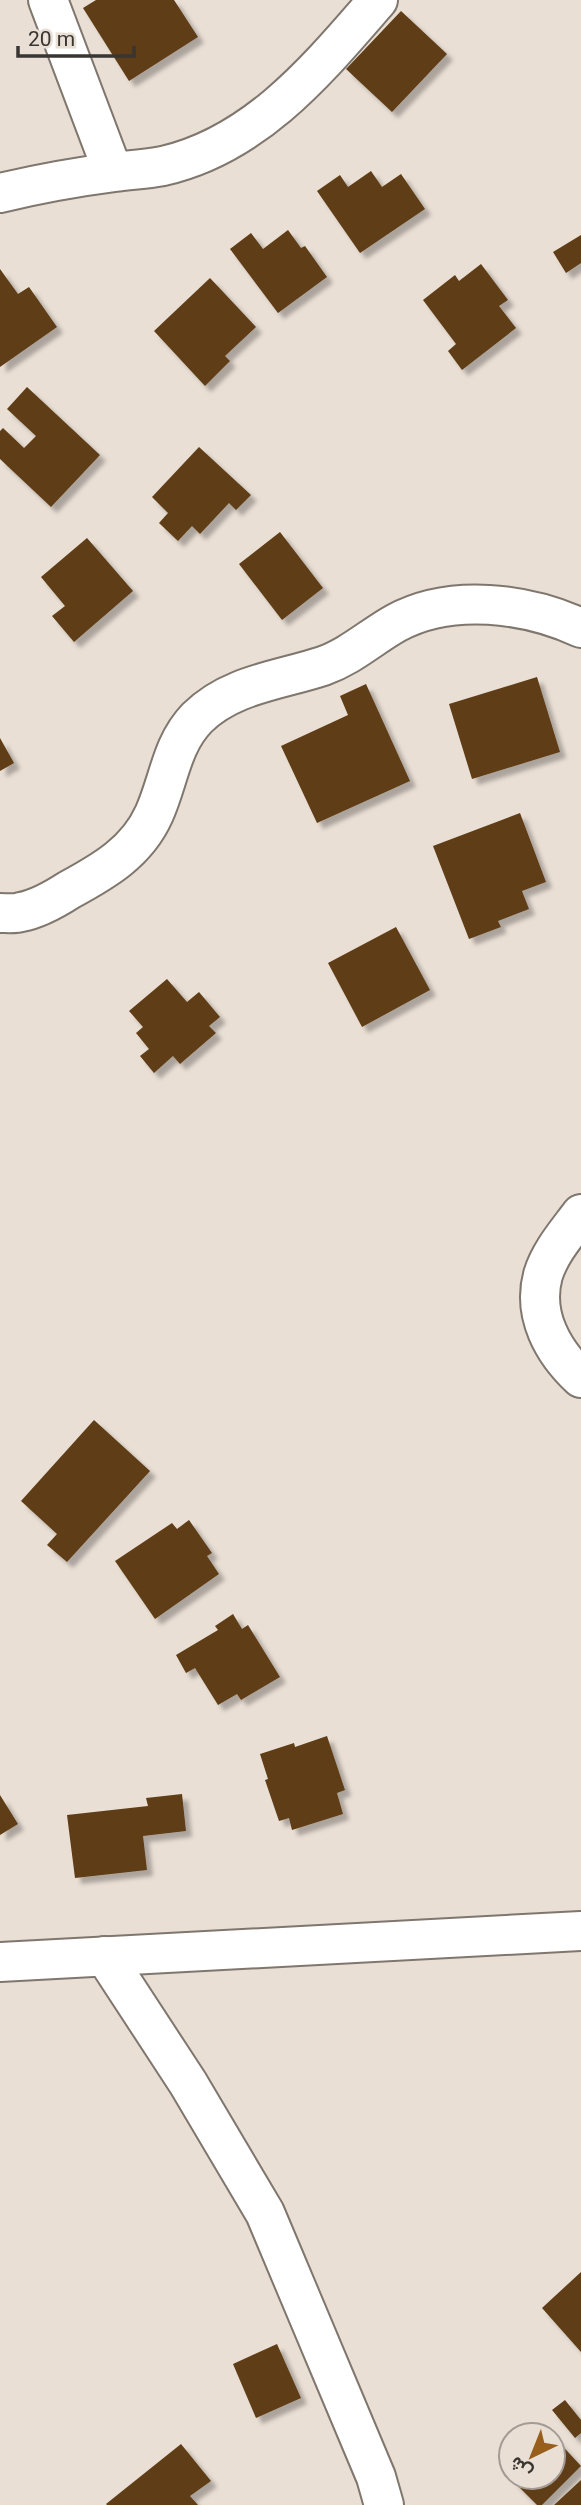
<svg xmlns="http://www.w3.org/2000/svg" width="581" height="2505" font-family="Roboto,Vazirmatn,sans-serif">
  <style>
    .building { fill: #5f3c15; filter: url(#shadow) }
    .lines { fill: none; stroke-linecap: round; stroke-linejoin: round }
    .street-casing { stroke: #7f766d; stroke-width: 42 }
    .secondary-casing { stroke: #7f766d; stroke-width: 42 }
    .street { stroke: #fff; stroke-width: 38 }
    .secondary { stroke: #fff; stroke-width: 38 }
  </style>
  <defs>
    <filter id="shadow"><feDropShadow dx="6" dy="6" stdDeviation="2" flood-color="#0004"/></filter>
  </defs>
  <rect width="100%" height="100%" fill="#e9dfd5"/>
  <path class="building" d="M96,0H174L198,37L129,81L83,8Z
    M401,11L447,54L392,112L346,69Z
    M371,171L382,187L401,174L425,209L360,253L317,191L340,175L348,187Z
    M288,230L301,248L305,246L327,277L278,313L230,249L251,233L263,249Z
    M581,235V263L566,273L553,252Z
    M481,264L508,300L499,306L516,328L462,370L448,351L456,344L423,300L455,275L459,281Z
    M0,269L18,294L29,287L57,327L0,367Z
    M210,278L256,327L225,356L230,361L205,386L154,331Z
    M27,387L100,455L51,507L0,459V431L3,428L24,448L36,436L7,409Z
    M199,447L251,495L236,510L229,503L200,534L192,526L178,541L159,523L168,513L152,497Z
    M280,532L323,588L282,620L239,564Z
    M87,538L133,591L74,642L52,616L65,606L41,577Z
    M537,677L560,752L472,779L449,704Z
    M366,684L410,781L317,823L281,746L348,715L340,696Z
    M0,738L14,763L0,771Z
    M520,813L546,882L522,891L529,909L498,921L501,927L469,939L433,846Z
    M396,927L430,990L362,1027L328,963Z
    M167,979L187,1002L199,992L220,1017L209,1026L216,1033L180,1064L173,1056L154,1073L140,1056L149,1049L136,1033L143,1027L129,1011Z
    M94,1420L150,1471L67,1562L47,1545L57,1534L21,1501Z
    M189,1520L212,1553L207,1556L219,1574L155,1619L115,1561L172,1523L177,1529Z
    M233,1614L242,1629L248,1625L280,1677L241,1700L237,1694L218,1705L195,1668L186,1673L176,1655L218,1630L215,1626Z
    M327,1736L345,1790L337,1793L343,1814L292,1830L289,1818L279,1821L265,1780L268,1779L260,1754L294,1743L295,1747Z
    M182,1794L186,1831L143,1836L147,1870L75,1878L67,1815L148,1806L146,1798Z
    M0,1795L18,1824L0,1835Z
    M581,2272V2352L542,2308Z
    M277,2344L301,2398L256,2418L233,2364Z
    M565,2400L581,2420V2433L575,2438L552,2410Z
    M555,2438L581,2466L542,2505H537L512,2480L515,2477H553Z
    M181,2444L211,2481L190,2496L198,2505H107L106,2504Z
    M581,2480V2505H554Z"/>
  <g class="lines">
    <defs>
      <path id="street" d="M48,0L113,172
        M0,193C38,184 76,177 115,172C131,170 147,169 163,166C256,145 318,69 378,0
        M0,913C7,913 15,914 21,912C38,909 55,899 69,890C104,871 137,852 154,814C169,781 171,745 197,718C231,684 281,680 323,666C351,656 371,637 396,623C451,593 527,603 581,628
        M581,1214C567,1233 550,1252 543,1275C532,1315 553,1352 581,1378
        M105,1956L188,2083L265,2213L376,2477L384,2505"/>
      <path id="secondary" d="M0,1962L581,1931"/>
    </defs>
    <use href="#street" class="street-casing"/>
    <use href="#secondary" class="secondary-casing"/>
    <use href="#street" class="street"/>
    <use href="#secondary" class="secondary"/>
  </g>
  <g transform="translate(532 2456) rotate(223)"><circle r="33" fill="#e9dfd5" stroke="#a39b94" stroke-width="2"/>
  <path d="M0-5L12 26L0 18L-12 26Z" fill="#985f1c"/>
  <text y="-10" font-size="19" font-weight="bold" text-anchor="middle" fill="#393532">ش</text>
  </g>
  <path d="M18 46v10h116v-10" fill="none" stroke="#393532" stroke-width="3.5"/>
  <text x="28" y="46" font-size="21" fill="#393532" stroke="#e9dfd5" stroke-width="5" paint-order="stroke">20 m</text>
</svg>
